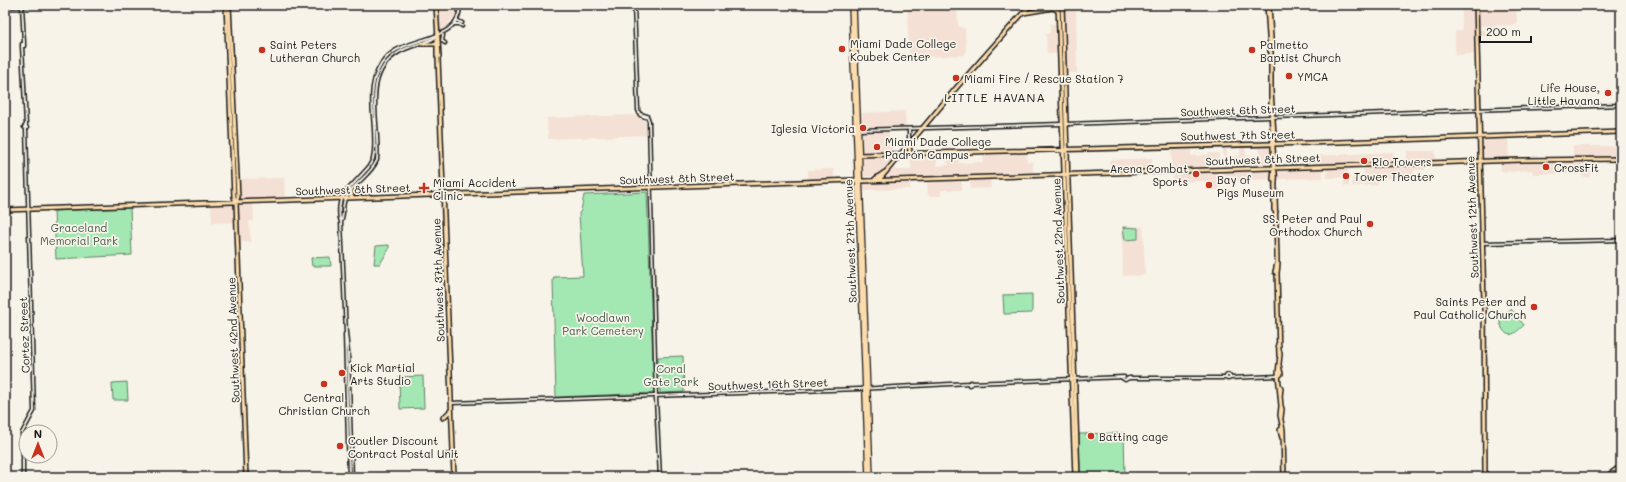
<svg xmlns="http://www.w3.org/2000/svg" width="1626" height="482" font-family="Mali,sans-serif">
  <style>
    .built { fill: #f4e0d4 }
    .green { fill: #a3e8b3; stroke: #608268 }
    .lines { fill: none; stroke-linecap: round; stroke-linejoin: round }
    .minor-casing { stroke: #1c1c1c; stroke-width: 5 }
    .major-casing { stroke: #1c1c1c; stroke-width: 6 }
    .highway-casing { stroke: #1c1c1c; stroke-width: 6 }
    .minor { stroke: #f7f3e8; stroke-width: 2 }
    .major { stroke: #fcdcac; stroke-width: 3 }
    .highway { stroke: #fcdcac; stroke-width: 3.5 }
    .poi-dot { fill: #c8321e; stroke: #f7f3e8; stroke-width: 1.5 }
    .labels { text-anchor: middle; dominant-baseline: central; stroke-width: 3.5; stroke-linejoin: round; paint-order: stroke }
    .poi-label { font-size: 11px; fill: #1c1c1c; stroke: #f7f3e8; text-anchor: start }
    .street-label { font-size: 11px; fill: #1c1c1c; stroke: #f7f3e8 }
    .park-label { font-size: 11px; fill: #445949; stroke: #f7f3e8 }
    .neighbourhood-label { font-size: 12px; letter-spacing: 1px; fill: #1c1c1c; stroke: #f7f3e8 }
  </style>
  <rect width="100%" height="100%" fill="#f7f3e8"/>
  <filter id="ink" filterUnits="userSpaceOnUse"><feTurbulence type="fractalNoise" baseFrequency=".025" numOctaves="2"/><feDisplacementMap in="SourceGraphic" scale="8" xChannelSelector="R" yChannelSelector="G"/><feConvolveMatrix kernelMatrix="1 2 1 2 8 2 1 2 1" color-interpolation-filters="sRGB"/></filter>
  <g filter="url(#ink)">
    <path class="built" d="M438,5H457L456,14L442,32L438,31Z
      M907,5H957L958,26L965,29L966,53L963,55L909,58Z
      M1062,5H1076L1077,73H1069L1065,71L1064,53L1047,54L1046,34L1050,33V24H1063Z
      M1462,5H1473L1474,29L1485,30L1486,36H1474V54L1455,55V31H1462Z
      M1479,5H1516L1517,25L1479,26Z
      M905,111L906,128H889V142H893V158L878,176L862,177L860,113Z
      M636,115L646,121L647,135L549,139L548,138L547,118Z
      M1508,138L1509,162L1573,161V146H1614L1615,157H1594L1595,173H1590V177H1582L1581,174H1533L1532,170L1505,172L1504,171H1501L1500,160H1481V139Z
      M1240,145H1245L1246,156L1260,155L1259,145L1271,146V165L1223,167V146H1226L1227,156H1240Z
      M1191,147V156L1208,155V153H1219V167L1172,168L1171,148Z
      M1407,151H1435L1436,159L1435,161L1425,162V170H1414V175L1401,176V178H1377V185L1352,186V178L1364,177L1363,167L1407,165Z
      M1026,152L1027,162H1033V174L990,175L991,188L970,189V178L961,179L962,190H941V196H928L927,177H909L910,189L862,190V182L881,181L890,168L897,170H911L910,154H936L937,166L948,165L947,156H959V163L983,162V153Z
      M1393,152L1394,163L1311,165V156Z
      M1152,158V170L1110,172L1109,160Z
      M834,169V179H808V170Z
      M1322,169L1323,178L1277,179V171Z
      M1327,169H1348L1349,186H1344V177L1327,178Z
      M1270,171L1272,179L1224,181L1225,172Z
      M1218,173L1220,188L1218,190H1208L1207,181L1172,182L1173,174Z
      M1054,176H1064L1065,196L1055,197Z
      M284,178L285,198L253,199L254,221H249L251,242H240L238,222L212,223L211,204L240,203L238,179Z
      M1122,226L1143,227L1145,275L1123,276Z"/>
    <path class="green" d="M647,192L654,393L556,397L553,280L554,277L583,276L579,213L581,211L584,195Z
      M130,208L132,255L56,259L54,211Z
      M1123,227L1138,228V239L1125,240Z
      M389,245V249L380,264H374L376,246Z
      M330,257L331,266H312L311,258Z
      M1032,294V313L1004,314L1003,295Z
      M1511,309L1524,325C1516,332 1509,341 1502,328C1501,324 1499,322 1499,318Z
      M683,356L684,392L660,393L658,357Z
      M423,376L424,408L400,409L399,377Z
      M127,382L128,400H113L112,383Z
      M1079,434L1124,433L1125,477H1080Z"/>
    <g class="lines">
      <defs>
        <path id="minor" d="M22,5L24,43
          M458,5L459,12
          M634,5L638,110L640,115L648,118
          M456,20L462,23
          M454,24H459L462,26
          M443,35L442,41L445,43
          M22,44H24V46H22Z
          M22,46L26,125L24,127L25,128H27L26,126
          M640,114L647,116L649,121L656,399L660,477
          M1066,124L1621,105
          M909,129V143
          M858,130L1062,124
          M341,222C345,214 341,205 346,197C354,183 371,175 377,160C381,124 360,75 399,52C409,46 422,44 433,39L437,36
          M1482,243L1621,240
          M345,334L349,477
          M1226 377a2 2 0 1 1 4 0a2 2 0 1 1-4 0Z
          M1122,378L1125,380L1129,378H1226
          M1230,378L1278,376
          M971,382V384L969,385V383Z
          M971,383L1124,377
          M451,403L859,389L969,383
          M23,457L22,433L34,411L26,128
          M23,459V477
          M352,477L348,352L346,333L341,222C338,214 339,202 343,195L368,168L373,159C380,125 360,87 386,58C407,35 460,44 460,5"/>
        <path id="major" d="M226,5L234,197L236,202
          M229,5L238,197L236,202L246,477
          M436,5L439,56L438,58L454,477
          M1030,5L1042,6L1058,5
          M1058,5L1075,477
          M1062,5L1078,477
          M1267,5L1270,51
          M1269,5L1271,38V91L1274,134L1273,144
          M1476,5L1484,302L1485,477
          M5,6L37,5
          M1023,13L1053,8L1058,11
          M437,36V56L438,58
          M421,44H436
          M1271,91V111L1274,165L1273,180H1274
          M909,143L910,153
          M857,155L1310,143L1621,132
          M1274,168C1277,175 1274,182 1275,189C1275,213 1277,238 1277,263L1278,264L1277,273
          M875,179L885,172
          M879,180L957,87L1030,5
          M351,190L352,198
          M1275,200L1274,201V210L1276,212
          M5,210L855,180L863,181L1522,160L1621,159
          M1277,263L1275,272L1277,273L1279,356
          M1278,344L1280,354L1278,374L1281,406L1280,415L1283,430L1284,477
          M1279,365L1281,374L1279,376
          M1280,386L1281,388L1280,397
          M1281,406L1282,409L1281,418
          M443,418L451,410
          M1282,428L1280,430L1282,438
          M446,455L453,456
          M1606,477L1621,466
          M1614,477L1621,472"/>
        <path id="highway" d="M851,5L868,477
          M854,5L871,477"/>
      </defs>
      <use href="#minor" class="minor-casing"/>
      <use href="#major" class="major-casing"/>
      <use href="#highway" class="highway-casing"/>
      <use href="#minor" class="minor"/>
      <use href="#major" class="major"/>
      <use href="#highway" class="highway"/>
    </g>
  </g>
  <g class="poi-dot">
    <circle cx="842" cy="49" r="4"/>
    <circle cx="262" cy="50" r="4"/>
    <circle cx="1252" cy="50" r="4"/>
    <circle cx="1289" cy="76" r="4"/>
    <circle cx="956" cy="78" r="4"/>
    <circle cx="1608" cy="93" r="4"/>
    <circle cx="863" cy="128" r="4"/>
    <circle cx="877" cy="147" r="4"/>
    <circle cx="1364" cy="161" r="4"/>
    <circle cx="1546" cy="167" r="4"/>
    <circle cx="1196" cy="174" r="4"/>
    <circle cx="1346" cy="176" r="4"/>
    <circle cx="1209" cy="185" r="4"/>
    <path d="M422 182h4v4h4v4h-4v4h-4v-4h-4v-4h4z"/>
    <circle cx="1370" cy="224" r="4"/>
    <circle cx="1534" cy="307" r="4"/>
    <circle cx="342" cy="373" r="4"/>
    <circle cx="324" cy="384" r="4"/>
    <circle cx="1091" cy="436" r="4"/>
    <circle cx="340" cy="446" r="4"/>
  </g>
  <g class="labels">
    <g class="poi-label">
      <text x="850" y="43">Miami Dade College<tspan x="850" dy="13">Koubek Center</tspan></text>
      <text x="270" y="44">Saint Peters<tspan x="270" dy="13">Lutheran Church</tspan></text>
      <text x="1260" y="44">Palmetto<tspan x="1260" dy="13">Baptist Church</tspan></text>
      <text x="1297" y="76">YMCA</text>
      <text x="964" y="78">Miami Fire / Rescue Station 7</text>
      <text x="1600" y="87" text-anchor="end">Life House,<tspan x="1600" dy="13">Little Havana</tspan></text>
      <text x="855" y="128" text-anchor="end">Iglesia Victoria</text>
      <text x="885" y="141">Miami Dade College<tspan x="885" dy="13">Padrón Campus</tspan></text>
      <text x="1372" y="161">Rio Towers</text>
      <text x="1554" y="167">CrossFit</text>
      <text x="1188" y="168" text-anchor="end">Arena Combat<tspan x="1188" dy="13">Sports</tspan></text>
      <text x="1354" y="176">Tower Theater</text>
      <text x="1217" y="179">Bay of<tspan x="1217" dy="13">Pigs Museum</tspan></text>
      <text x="433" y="182">Miami Accident<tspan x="433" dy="13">Clinic</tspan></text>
      <text x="1362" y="218" text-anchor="end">SS. Peter and Paul<tspan x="1362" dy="13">Orthodox Church</tspan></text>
      <text x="1526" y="301" text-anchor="end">Saints Peter and<tspan x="1526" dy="13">Paul Catholic Church</tspan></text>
      <text x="350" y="367">Kick Martial<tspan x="350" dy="13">Arts Studio</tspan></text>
      <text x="324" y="397" text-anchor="middle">Central<tspan x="324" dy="13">Christian Church</tspan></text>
      <text x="1099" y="436">Batting cage</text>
      <text x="348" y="440">Coutler Discount<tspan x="348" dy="13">Contract Postal Unit</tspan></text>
    </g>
    <g class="street-label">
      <text transform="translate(1238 110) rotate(-2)">Southwest 6th Street</text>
      <text transform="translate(1238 135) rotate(-1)">Southwest 7th Street</text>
      <text transform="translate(1263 159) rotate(-2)">Southwest 8th Street</text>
      <text transform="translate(677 178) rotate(-2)">Southwest 8th Street</text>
      <text transform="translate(353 189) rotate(-2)">Southwest 8th Street</text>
      <text transform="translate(1472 217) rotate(-92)">Southwest 12th Avenue</text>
      <text transform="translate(850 241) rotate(-92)">Southwest 27th Avenue</text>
      <text transform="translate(1058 241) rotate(-92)">Southwest 22nd Avenue</text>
      <text transform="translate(438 280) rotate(-92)">Southwest 37th Avenue</text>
      <text transform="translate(24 335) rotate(-92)">Cortez Street</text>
      <text transform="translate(233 340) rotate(-92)">Southwest 42nd Avenue</text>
      <text transform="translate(768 384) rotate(-2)">Southwest 16th Street</text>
    </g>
    <g class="park-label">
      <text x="79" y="227">Graceland<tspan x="79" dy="13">Memorial Park</tspan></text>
      <text x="603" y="317">Woodlawn<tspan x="603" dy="13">Park Cemetery</tspan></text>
      <text x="671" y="368">Coral<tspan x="671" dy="13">Gate Park</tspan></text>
    </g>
    <g class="neighbourhood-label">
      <text x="995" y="97">LITTLE HAVANA</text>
    </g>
  </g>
  <rect width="1626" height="482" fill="none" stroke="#f7f3e8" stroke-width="20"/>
  <rect x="10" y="10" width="1606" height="462" fill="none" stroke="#1c1c1c" stroke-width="1.5" filter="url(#ink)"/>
  <g transform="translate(38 444)"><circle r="19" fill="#f7f3e8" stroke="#9f9d96"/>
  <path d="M0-3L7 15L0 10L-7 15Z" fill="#c8321e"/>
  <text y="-6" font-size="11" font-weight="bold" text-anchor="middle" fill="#1c1c1c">N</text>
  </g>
  <path d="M1480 36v6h51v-6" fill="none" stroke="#1c1c1c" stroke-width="2"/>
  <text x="1486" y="36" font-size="12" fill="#1c1c1c" stroke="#f7f3e8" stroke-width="3" paint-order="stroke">200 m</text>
</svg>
